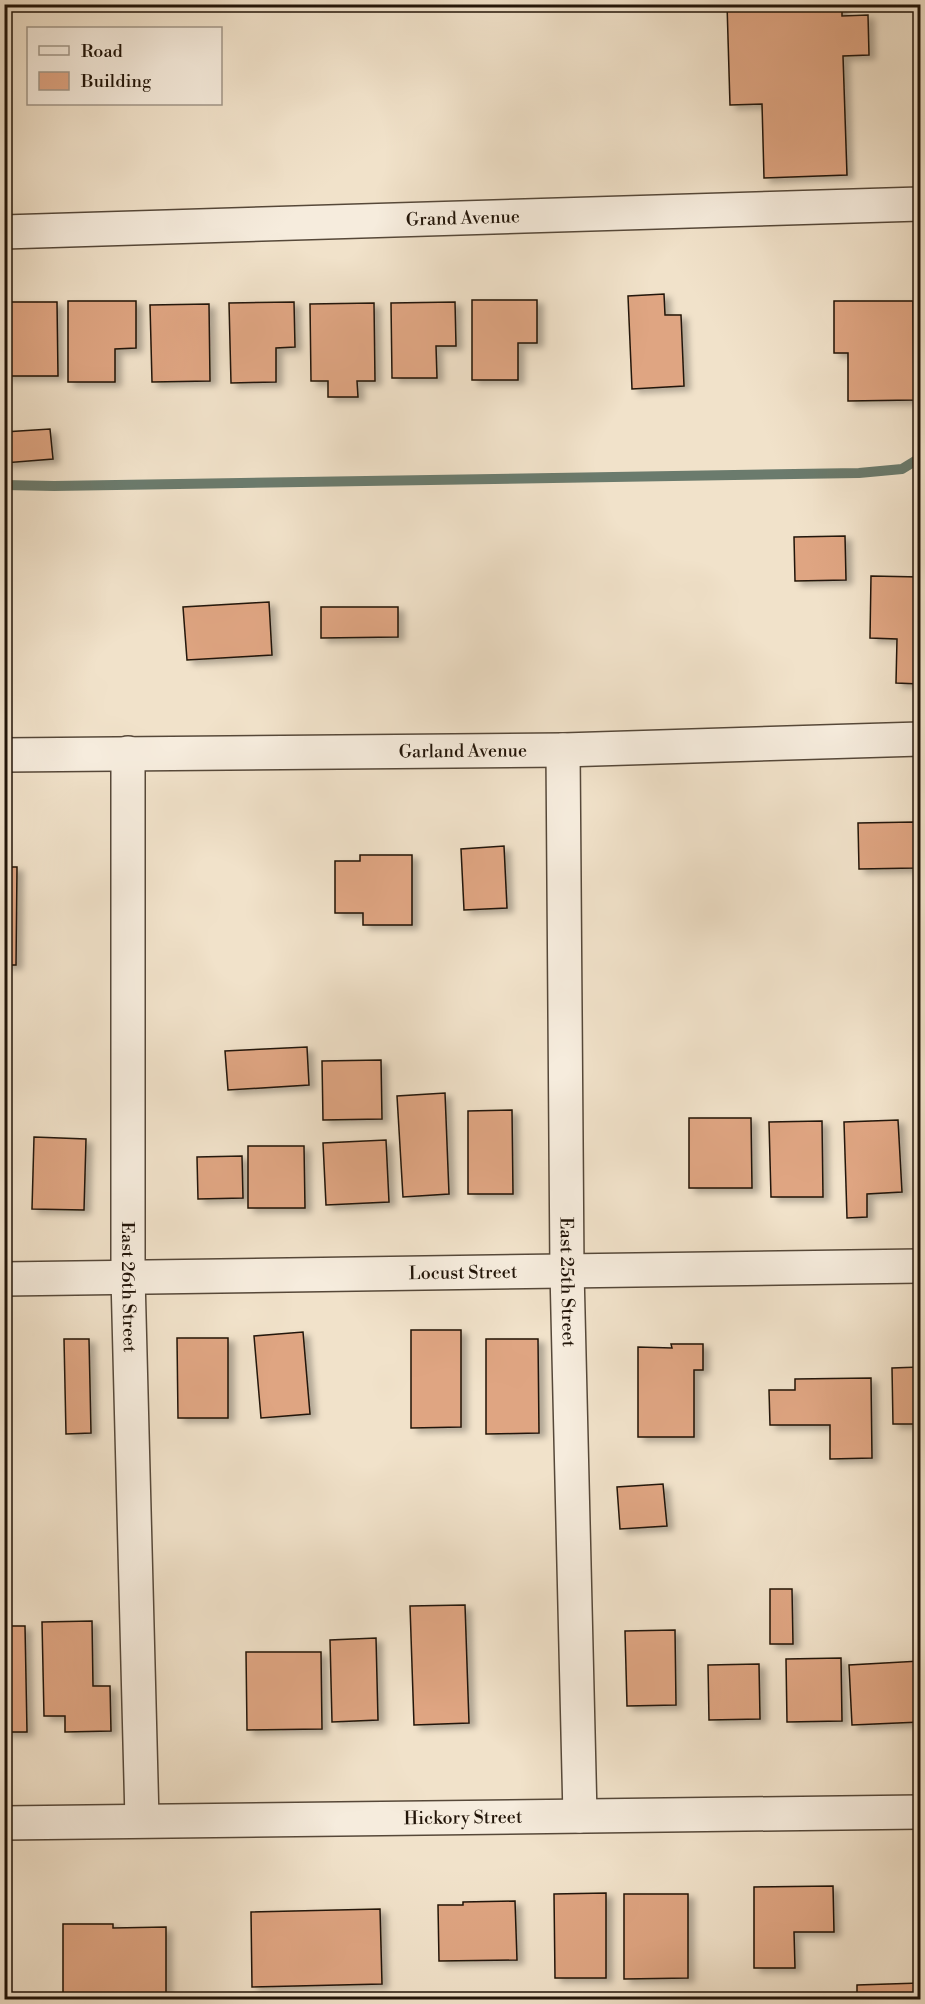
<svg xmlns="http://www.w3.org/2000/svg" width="925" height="2004" font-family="'Libre Bodoni',serif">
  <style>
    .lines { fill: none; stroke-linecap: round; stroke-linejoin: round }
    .stream { stroke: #6b7b6d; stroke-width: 10 }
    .building { fill: #dfa582; stroke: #221509; stroke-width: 1.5; filter: url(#shadow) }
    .minor-casing { stroke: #564839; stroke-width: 36 }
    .minor { stroke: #f6ecdd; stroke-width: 33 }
    .labels { text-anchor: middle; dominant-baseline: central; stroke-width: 5; stroke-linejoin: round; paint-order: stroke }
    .street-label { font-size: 18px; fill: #221509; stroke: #f6ecdd }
  </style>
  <defs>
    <filter id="shadow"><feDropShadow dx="6" dy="4" stdDeviation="3" flood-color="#0004"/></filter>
  </defs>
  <rect width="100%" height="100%" fill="#f1e2ca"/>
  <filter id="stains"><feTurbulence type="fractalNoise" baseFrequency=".00333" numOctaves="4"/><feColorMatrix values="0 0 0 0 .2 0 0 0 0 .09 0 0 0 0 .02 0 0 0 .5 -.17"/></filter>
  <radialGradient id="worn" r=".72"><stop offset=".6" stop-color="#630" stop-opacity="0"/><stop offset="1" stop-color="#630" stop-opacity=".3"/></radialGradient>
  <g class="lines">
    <path class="stream" d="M4,485L54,486L859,473L902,469L920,458"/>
  </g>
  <path class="building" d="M727,4H842V16L868,15L869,55L843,56L847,175L764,178L762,104L730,105Z
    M664,294L665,315H681L684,386L632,389L628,296Z
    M472,300H537V343H518V380H472Z
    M68,301H136V348L115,349V382H68Z
    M834,301H913L914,400L848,401V353H834Z
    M4,302H57L58,376H4Z
    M294,302L295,347L276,348V382L231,383L229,303Z
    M455,302L456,346H436L437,378H392L391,303Z
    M374,303L375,381H357L358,397H328V381H311L310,304Z
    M209,304L210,381L152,382L150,305Z
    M50,429L53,459L4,463V432Z
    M845,536L846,580L795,581L794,537Z
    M871,576L920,577V684L896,683L897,639L870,638Z
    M269,602L272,655L187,660L183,607Z
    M321,607H398V637L321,638Z
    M914,822L915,868L859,869L858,823Z
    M504,846L507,908L464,910L461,849Z
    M360,855H412V925H363V913H335V861H360Z
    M4,867H17L16,965H4Z
    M307,1047L309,1085L228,1090L225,1051Z
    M381,1060L382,1119L323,1120L322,1061Z
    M445,1093L449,1194L403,1197L397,1096Z
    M512,1110L513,1194H468V1111Z
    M689,1118H751L752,1188H689Z
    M898,1120L902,1192L867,1194V1217L847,1218L844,1122Z
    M822,1121L823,1197H771L769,1122Z
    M34,1137L86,1139L84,1210L32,1209Z
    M386,1140L389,1202L326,1205L323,1143Z
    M248,1146H304L305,1208H248Z
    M242,1156L243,1198L198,1199L197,1157Z
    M411,1330H461V1427L411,1428Z
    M303,1332L310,1414L261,1418L254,1336Z
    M177,1338H228V1418H178Z
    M64,1339H89L91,1433L66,1434Z
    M486,1339H538L539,1433L486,1434Z
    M671,1344H703V1370H694V1437H638V1347L672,1348Z
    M920,1367V1424H893L892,1368Z
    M871,1378L872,1458L830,1459V1425H770L769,1390H795V1379Z
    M663,1484L667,1526L620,1529L617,1487Z
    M770,1589H792L793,1644H770Z
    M465,1605L469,1723L414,1725L410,1606Z
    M92,1621L93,1686H110L111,1731L65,1732V1716H44L42,1622Z
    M4,1626H25L27,1732H4Z
    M675,1630L676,1705L627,1706L625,1631Z
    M376,1638L378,1720L332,1722L330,1640Z
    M246,1652H321L322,1729L247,1730Z
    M841,1658L842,1721L787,1722L786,1659Z
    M920,1661V1722L852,1725L849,1665Z
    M759,1664L760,1719L709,1720L708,1665Z
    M833,1886L834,1932H794L795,1968H754V1887Z
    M606,1893V1978H555L554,1894Z
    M624,1894H688V1978L624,1979Z
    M515,1901L517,1960L439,1961L438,1905H463V1902Z
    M380,1909L382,1984L252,1987L251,1912Z
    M63,1924H113V1928L166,1927V1993L63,1994Z
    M920,1983V2000H857V1985Z
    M432,1994V2000H396L395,1996Z"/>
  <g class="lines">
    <defs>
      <g id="minor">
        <path id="s1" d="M4,232L920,204"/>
        <path id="s2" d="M563,750L567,1271L580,1816"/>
        <path id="s3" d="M128,753V1277L142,1820"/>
        <path id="s4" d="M4,755L563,750L920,739"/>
        <path id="s5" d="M4,1279L920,1266"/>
        <path id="s6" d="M4,1823L920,1812"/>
      </g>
    </defs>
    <use href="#minor" class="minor-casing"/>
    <use href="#minor" class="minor"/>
  </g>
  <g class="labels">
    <g class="street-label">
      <text stroke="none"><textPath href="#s1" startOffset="459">Grand Avenue</textPath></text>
      <text stroke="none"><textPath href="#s4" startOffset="459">Garland Avenue</textPath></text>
      <text stroke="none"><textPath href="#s5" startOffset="459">Locust Street</textPath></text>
      <text stroke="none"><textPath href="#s2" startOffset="532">East 25th Street</textPath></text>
      <text stroke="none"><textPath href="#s3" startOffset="534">East 26th Street</textPath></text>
      <text stroke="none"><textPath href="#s6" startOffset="459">Hickory Street</textPath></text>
    </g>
  </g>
  <rect width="925" height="2004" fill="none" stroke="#f1e2ca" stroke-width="24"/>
  <rect x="6" y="6" width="913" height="1992" fill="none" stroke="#221509" stroke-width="3"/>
  <rect x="12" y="12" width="901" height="1980" fill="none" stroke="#221509" stroke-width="1.5"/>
  <rect x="27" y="27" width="195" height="78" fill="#f6ecdd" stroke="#a19688" stroke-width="1.5"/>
  <rect x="39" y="46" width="30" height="9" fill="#f6ecdd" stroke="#a19688" stroke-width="1.5"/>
  <text x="81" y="57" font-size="18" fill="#221509">Road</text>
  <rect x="39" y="72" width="30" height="18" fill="#dfa582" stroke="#a19688" stroke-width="1.5"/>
  <text x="81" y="87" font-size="18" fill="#221509">Building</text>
  <rect width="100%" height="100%" filter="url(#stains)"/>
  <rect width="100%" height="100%" fill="url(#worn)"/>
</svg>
